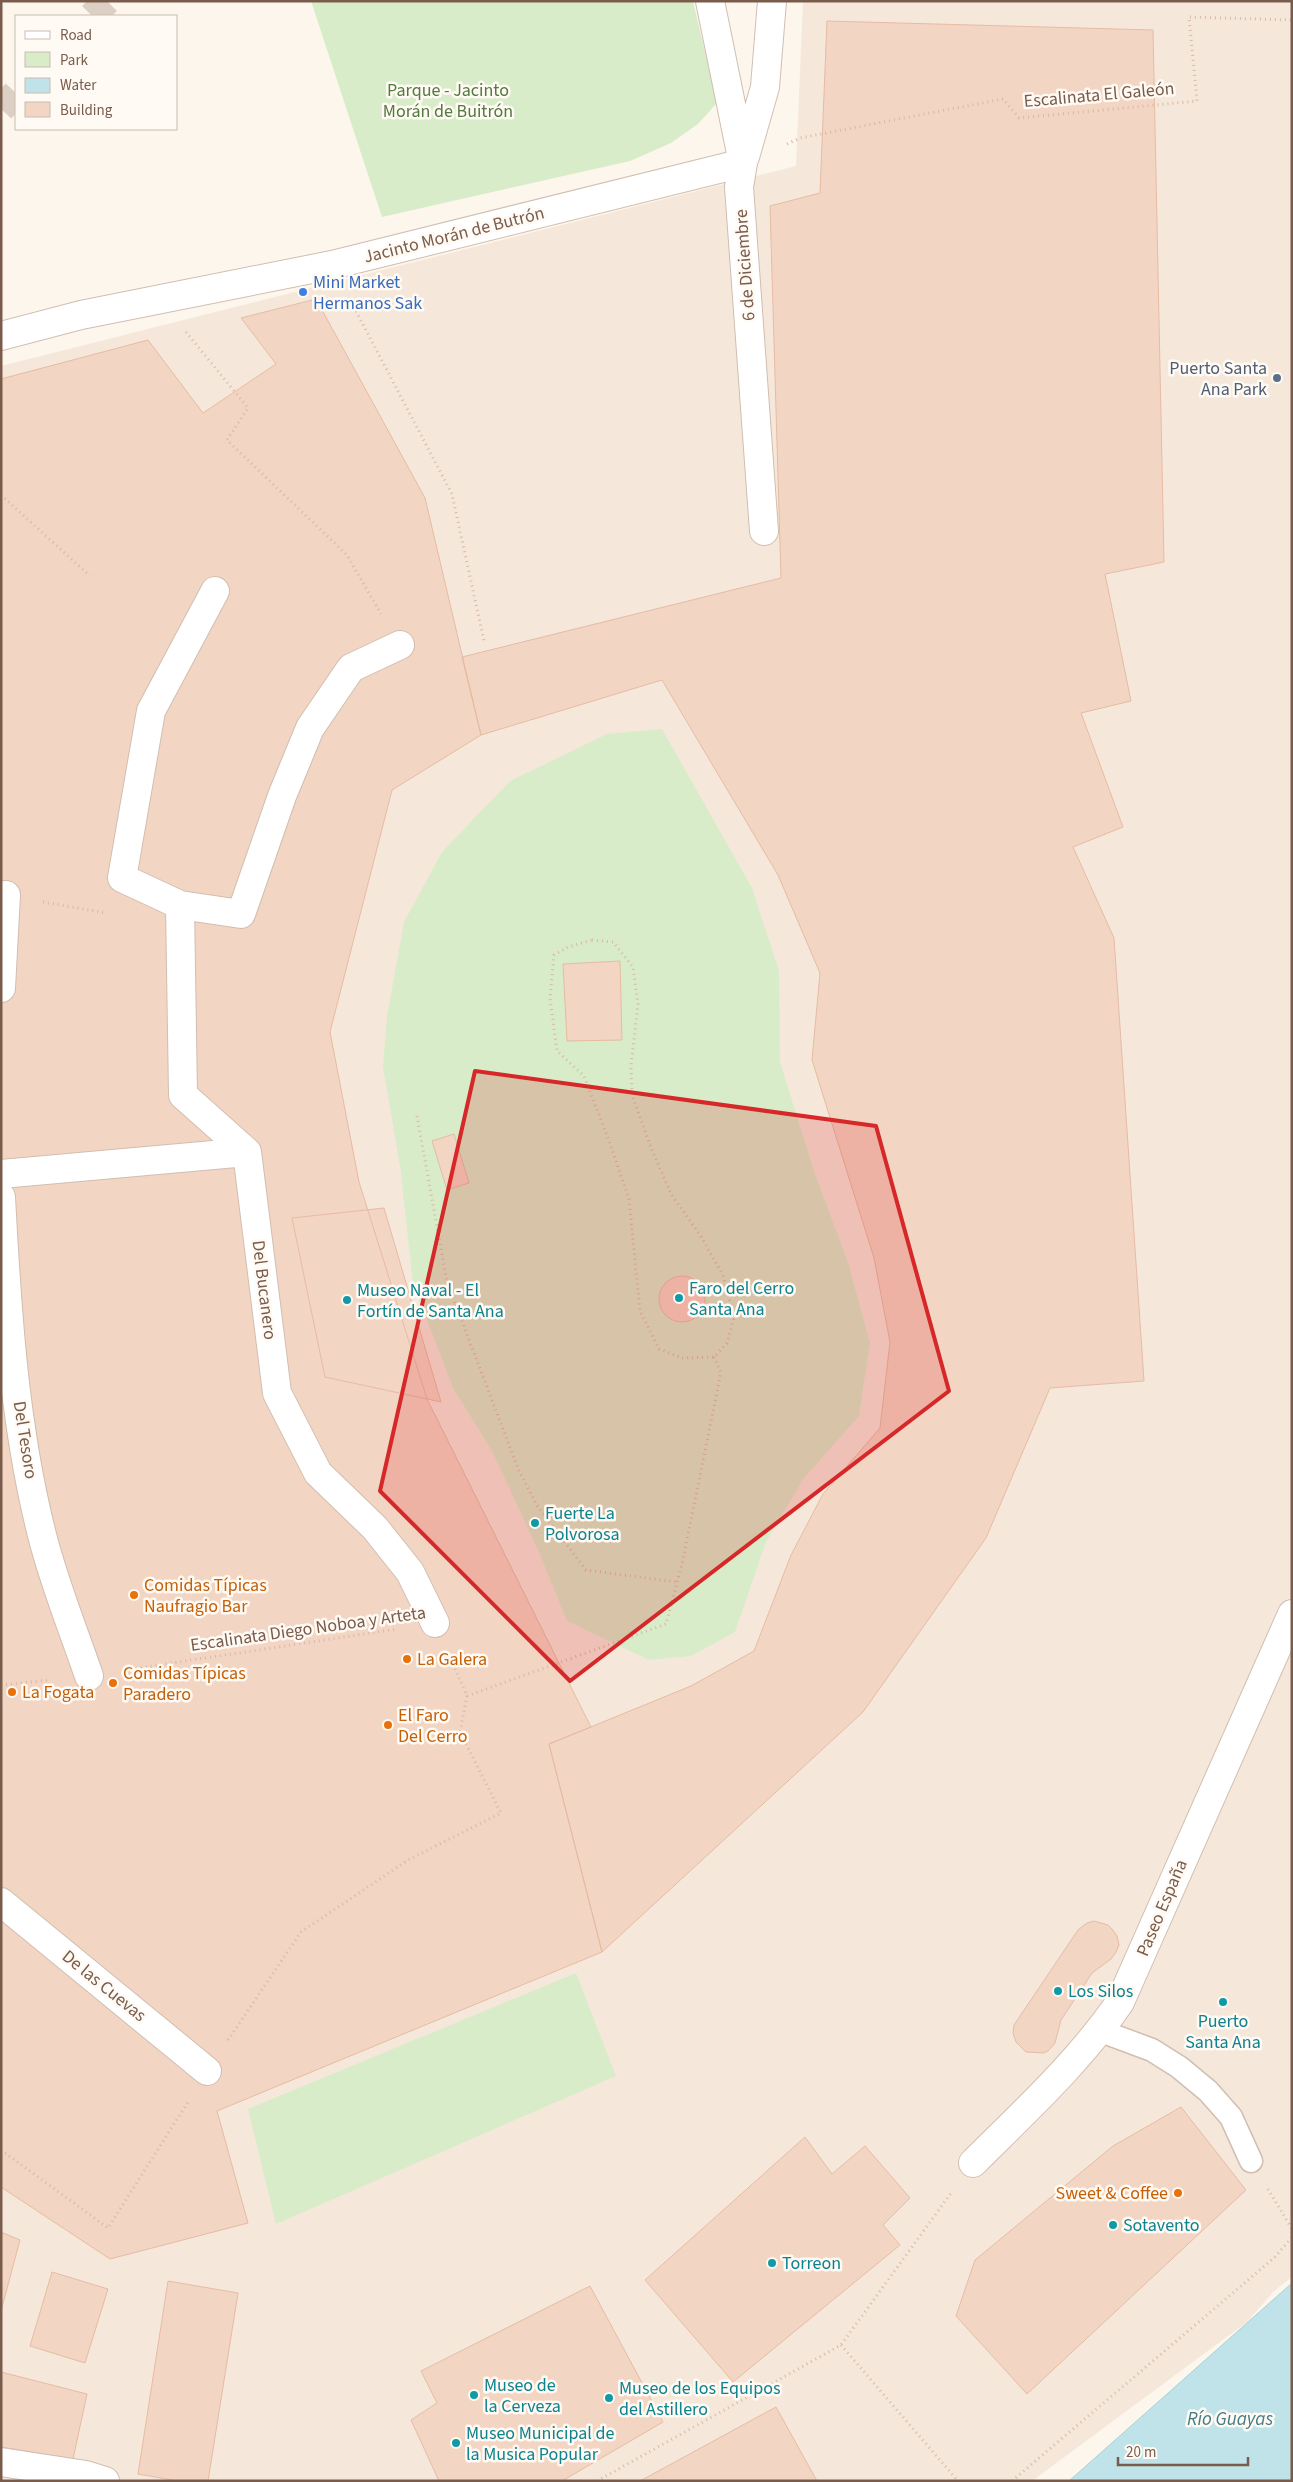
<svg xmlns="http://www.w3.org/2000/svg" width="1293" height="2482" font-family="'Source Sans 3',sans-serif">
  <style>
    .residential { fill: #f5e8da }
    .green { fill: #d8ecc9 }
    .water { fill: #bfe3e8; stroke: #a5d3da }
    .building { fill: #f3d5c3; stroke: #e6bba3 }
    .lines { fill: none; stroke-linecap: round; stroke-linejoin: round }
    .primary-tunnel { stroke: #dcd0c4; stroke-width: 28; stroke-dasharray: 28 14; stroke-linecap: butt }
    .service-casing { stroke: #d1beb0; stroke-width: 25 }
    .pedestrian-casing { stroke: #d1beb0; stroke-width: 30 }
    .minor-casing { stroke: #d1beb0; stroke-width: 30 }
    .path { stroke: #d9b8a5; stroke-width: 3; stroke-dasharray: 1 4; stroke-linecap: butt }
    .service { stroke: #fff; stroke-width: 22 }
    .pedestrian { stroke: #fff; stroke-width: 28 }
    .minor { stroke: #fff; stroke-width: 28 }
    .marked { fill: #d62828; fill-opacity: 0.2; stroke: #d62828; stroke-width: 4; stroke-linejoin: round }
    .shop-dot { fill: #3f7fe0; stroke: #fffaf3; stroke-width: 2 }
    .service-dot { fill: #5c6f8a; stroke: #fffaf3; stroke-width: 2 }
    .culture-dot { fill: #0f9aa8; stroke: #fffaf3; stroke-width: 2 }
    .food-dot { fill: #e8710a; stroke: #fffaf3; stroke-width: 2 }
    .labels { text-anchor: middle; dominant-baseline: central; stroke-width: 5; stroke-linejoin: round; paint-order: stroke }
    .park-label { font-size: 18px; fill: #537a41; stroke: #fffaf3 }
    .street-label { font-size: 18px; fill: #7a5c4d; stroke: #fffaf3 }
    .shop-label { font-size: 18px; fill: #366cbe; stroke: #fffaf3; text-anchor: start }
    .service-label { font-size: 18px; fill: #4e5e75; stroke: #fffaf3; text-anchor: end }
    .culture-label { font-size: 18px; fill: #0d838f; stroke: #fffaf3; text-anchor: start }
    .food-label { font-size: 18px; fill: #c56008; stroke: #fffaf3; text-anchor: start }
    .water-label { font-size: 19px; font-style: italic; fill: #437c86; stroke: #fffaf3 }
  </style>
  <rect width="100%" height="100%" fill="#fdf6ec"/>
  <path class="residential" d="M803,1H1292V2277L1273,2292L1247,2322L1032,2481H1V366L796,166Z"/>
  <path class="green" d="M311,1H693L717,103L698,124L671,143L630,161L382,217Z
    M662,729L752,888L779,971L780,1062L814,1171L848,1262L870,1343L859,1416L804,1478L766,1542L735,1632L691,1656L649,1660L567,1621L538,1550L493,1453L453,1388L413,1284L400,1166L383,1067L387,1016L404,922L442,852L510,781L607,734Z
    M576,1973L616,2076L276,2224L248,2109Z"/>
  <path class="water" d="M1292,2283V2481H1069Z"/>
  <path class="building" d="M827,21L1153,30L1164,562L1105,574L1131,701L1081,713L1123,827L1073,847L1114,938L1144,1381L1050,1388L986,1538L863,1712L602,1952L549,1744L691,1686L754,1651L791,1555L823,1494L880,1428L890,1342L874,1258L812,1060L820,973L778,875L662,680L481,735L462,657L781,578L770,206L820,193Z
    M316,299L425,498L481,735L392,790L330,1032L359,1182L427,1399L591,1727L549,1744L602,1952L217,2111L248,2223L110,2259L1,2187V379L148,340L203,413L276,364L241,318Z
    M620,961L622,1040L567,1041L563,964Z
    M454,1134L469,1183L447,1190L432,1141Z
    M384,1208L441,1402L325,1377L292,1218Z
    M659 1299a23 23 0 1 1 46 0a23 23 0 1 1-46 0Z
    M1094,1921L1108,1925L1112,1929L1117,1936L1119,1945L1116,1952L1111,1959L1092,1973L1061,2020L1055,2043L1048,2051L1043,2053L1026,2052L1016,2042L1013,2033L1014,2025L1078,1930L1087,1923Z
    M1181,2107L1246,2190L1027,2394L956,2316L975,2260L1113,2146Z
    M805,2137L832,2174L865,2146L910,2198L883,2225L900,2245L733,2382L645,2280Z
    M1,2232L20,2240L1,2311Z
    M52,2272L108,2289L85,2363L30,2346Z
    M168,2281L238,2293L208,2481H178L138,2474Z
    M590,2286L663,2422L562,2481H439L411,2420L437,2403L421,2371Z
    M1,2372L87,2394L73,2459L1,2447Z
    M776,2407L817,2481H640Z"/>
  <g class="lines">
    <path class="primary-tunnel" d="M92,16L107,1
      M1,109L16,93"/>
    <defs>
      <path id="service" d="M1101,2031L1152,2050L1179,2067L1208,2091L1231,2117L1251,2161"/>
      <path id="pedestrian" d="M215,591L151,711L122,878L180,905L241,914L282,796L310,728L351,668L400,645
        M180,905L183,1095L247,1152
        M1,988L6,895
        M1,1174L247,1152L277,1393L318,1473L375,1528L410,1572L435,1623
        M1,1197C7,1310 14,1425 42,1535C54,1583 73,1629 89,1676
        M1,1902L207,2071"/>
      <path id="minor" d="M710,1L743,163L739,187L764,531
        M745,157L765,87L772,1
        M1,336L81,315L332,265L743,163
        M973,2163C1024,2112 1079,2062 1120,2002L1292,1614
        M1,2462L86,2475L105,2481"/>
    </defs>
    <use href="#service" class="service-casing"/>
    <use href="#pedestrian" class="pedestrian-casing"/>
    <use href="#minor" class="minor-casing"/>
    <path class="path" d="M787,144L800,138L1003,99L1019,118L1197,101L1189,17L1292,20
      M349,298L452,494L484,641
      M186,332L248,408L227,440L347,555L381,614
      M1,495L90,576
      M43,902L106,913
      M592,940L613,942L633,967L638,1004L631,1065L632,1095L652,1150L671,1194L700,1235L723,1275L734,1318L727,1343L714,1357L682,1358L659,1349L640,1311L629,1199L608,1138L584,1076L557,1051L550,998L554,955L568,947Z
      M417,1116L447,1282L519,1471L538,1507L586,1570L677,1582
      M449,1655L467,1696L666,1624L682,1564L721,1372L714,1357
      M126,1670L397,1629
      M1,1685L50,1680
      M228,2040L301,1932L408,1860L501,1813L460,1732L467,1696
      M1,2150L108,2228L188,2102
      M1268,2189L1292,2229
      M841,2345L958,2481
      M597,2481L841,2345L951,2193
      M1012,2481L1275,2257L1292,2237"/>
    <use href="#service" class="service"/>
    <use href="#pedestrian" class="pedestrian"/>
    <use href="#minor" class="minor"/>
  </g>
  <path class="marked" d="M475,1071L876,1126L949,1391L570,1681L380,1491Z"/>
  <circle class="shop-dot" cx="303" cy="292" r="5"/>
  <circle class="service-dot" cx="1277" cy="378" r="5"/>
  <g class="culture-dot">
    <circle cx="679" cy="1298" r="5"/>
    <circle cx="347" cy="1300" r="5"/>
    <circle cx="535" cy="1523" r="5"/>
    <circle cx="1058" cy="1991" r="5"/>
    <circle cx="1223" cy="2002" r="5"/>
    <circle cx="1113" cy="2225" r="5"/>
    <circle cx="772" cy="2263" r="5"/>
    <circle cx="474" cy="2395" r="5"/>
    <circle cx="609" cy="2398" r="5"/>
    <circle cx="456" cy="2443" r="5"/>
  </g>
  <g class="food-dot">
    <circle cx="134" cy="1595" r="5"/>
    <circle cx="407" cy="1659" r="5"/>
    <circle cx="113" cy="1683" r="5"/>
    <circle cx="12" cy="1692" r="5"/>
    <circle cx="388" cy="1725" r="5"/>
    <circle cx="1178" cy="2193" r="5"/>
  </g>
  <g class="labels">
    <g class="park-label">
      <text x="448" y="90">Parque - Jacinto<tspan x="448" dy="21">Morán de Buitrón</tspan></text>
    </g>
    <g class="street-label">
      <text transform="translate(1099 95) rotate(-5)">Escalinata El Galeón</text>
      <text transform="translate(454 235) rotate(-14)">Jacinto Morán de Butrón</text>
      <text transform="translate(745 265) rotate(-94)">6 de Diciembre</text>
      <text transform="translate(264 1290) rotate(83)">Del Bucanero</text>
      <text transform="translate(25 1440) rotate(81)">Del Tesoro</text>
      <text transform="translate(308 1629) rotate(-8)">Escalinata Diego Noboa y Arteta</text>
      <text transform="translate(1162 1908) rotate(-67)">Paseo España</text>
      <text transform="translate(104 1986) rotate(39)">De las Cuevas</text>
    </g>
    <g class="shop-label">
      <text x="313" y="282">Mini Market<tspan x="313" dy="21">Hermanos Sak</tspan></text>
    </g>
    <g class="service-label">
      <text x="1267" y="368">Puerto Santa<tspan x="1267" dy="21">Ana Park</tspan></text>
    </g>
    <g class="culture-label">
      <text x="689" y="1288">Faro del Cerro<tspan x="689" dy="21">Santa Ana</tspan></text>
      <text x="357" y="1290">Museo Naval - El<tspan x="357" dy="21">Fortín de Santa Ana</tspan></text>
      <text x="545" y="1513">Fuerte La<tspan x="545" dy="21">Polvorosa</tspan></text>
      <text x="1068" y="1991">Los Silos</text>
      <text x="1223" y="2021" text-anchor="middle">Puerto<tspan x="1223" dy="21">Santa Ana</tspan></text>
      <text x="1123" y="2225">Sotavento</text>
      <text x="782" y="2263">Torreon</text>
      <text x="484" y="2385">Museo de<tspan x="484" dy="21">la Cerveza</tspan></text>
      <text x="619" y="2388">Museo de los Equipos<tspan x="619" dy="21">del Astillero</tspan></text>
      <text x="466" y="2433">Museo Municipal de<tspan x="466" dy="21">la Musica Popular</tspan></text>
    </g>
    <g class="food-label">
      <text x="144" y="1585">Comidas Típicas<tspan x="144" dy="21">Naufragio Bar</tspan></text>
      <text x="417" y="1659">La Galera</text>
      <text x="123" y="1673">Comidas Típicas<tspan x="123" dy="21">Paradero</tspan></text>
      <text x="22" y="1692">La Fogata</text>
      <text x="398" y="1715">El Faro<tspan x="398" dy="21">Del Cerro</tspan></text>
      <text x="1168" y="2193" text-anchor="end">Sweet &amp; Coffee</text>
    </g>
    <g class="water-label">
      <text x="1230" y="2419">Río Guayas</text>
    </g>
  </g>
  <rect width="1293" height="2482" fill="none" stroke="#7a5c4d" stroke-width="5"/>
  <rect x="15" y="15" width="162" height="115" fill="#fffaf3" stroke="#cabbb1"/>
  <rect x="25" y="31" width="25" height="8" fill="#ffffff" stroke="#cabbb1"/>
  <text x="60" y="40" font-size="15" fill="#7a5c4d">Road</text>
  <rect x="25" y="52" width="25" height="15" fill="#d8ecc9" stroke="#cabbb1"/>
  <text x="60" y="65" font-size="15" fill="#7a5c4d">Park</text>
  <rect x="25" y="78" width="25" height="15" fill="#bfe3e8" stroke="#cabbb1"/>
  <text x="60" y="90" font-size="15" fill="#7a5c4d">Water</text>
  <rect x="25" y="102" width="25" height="15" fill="#f3d5c3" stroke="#cabbb1"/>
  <text x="60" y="115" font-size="15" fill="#7a5c4d">Building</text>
  <path d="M1118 2457v8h130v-8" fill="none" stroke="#7a5c4d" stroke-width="2.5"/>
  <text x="1126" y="2457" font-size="15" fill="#7a5c4d" stroke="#fffaf3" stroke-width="4" paint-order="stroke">20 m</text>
</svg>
